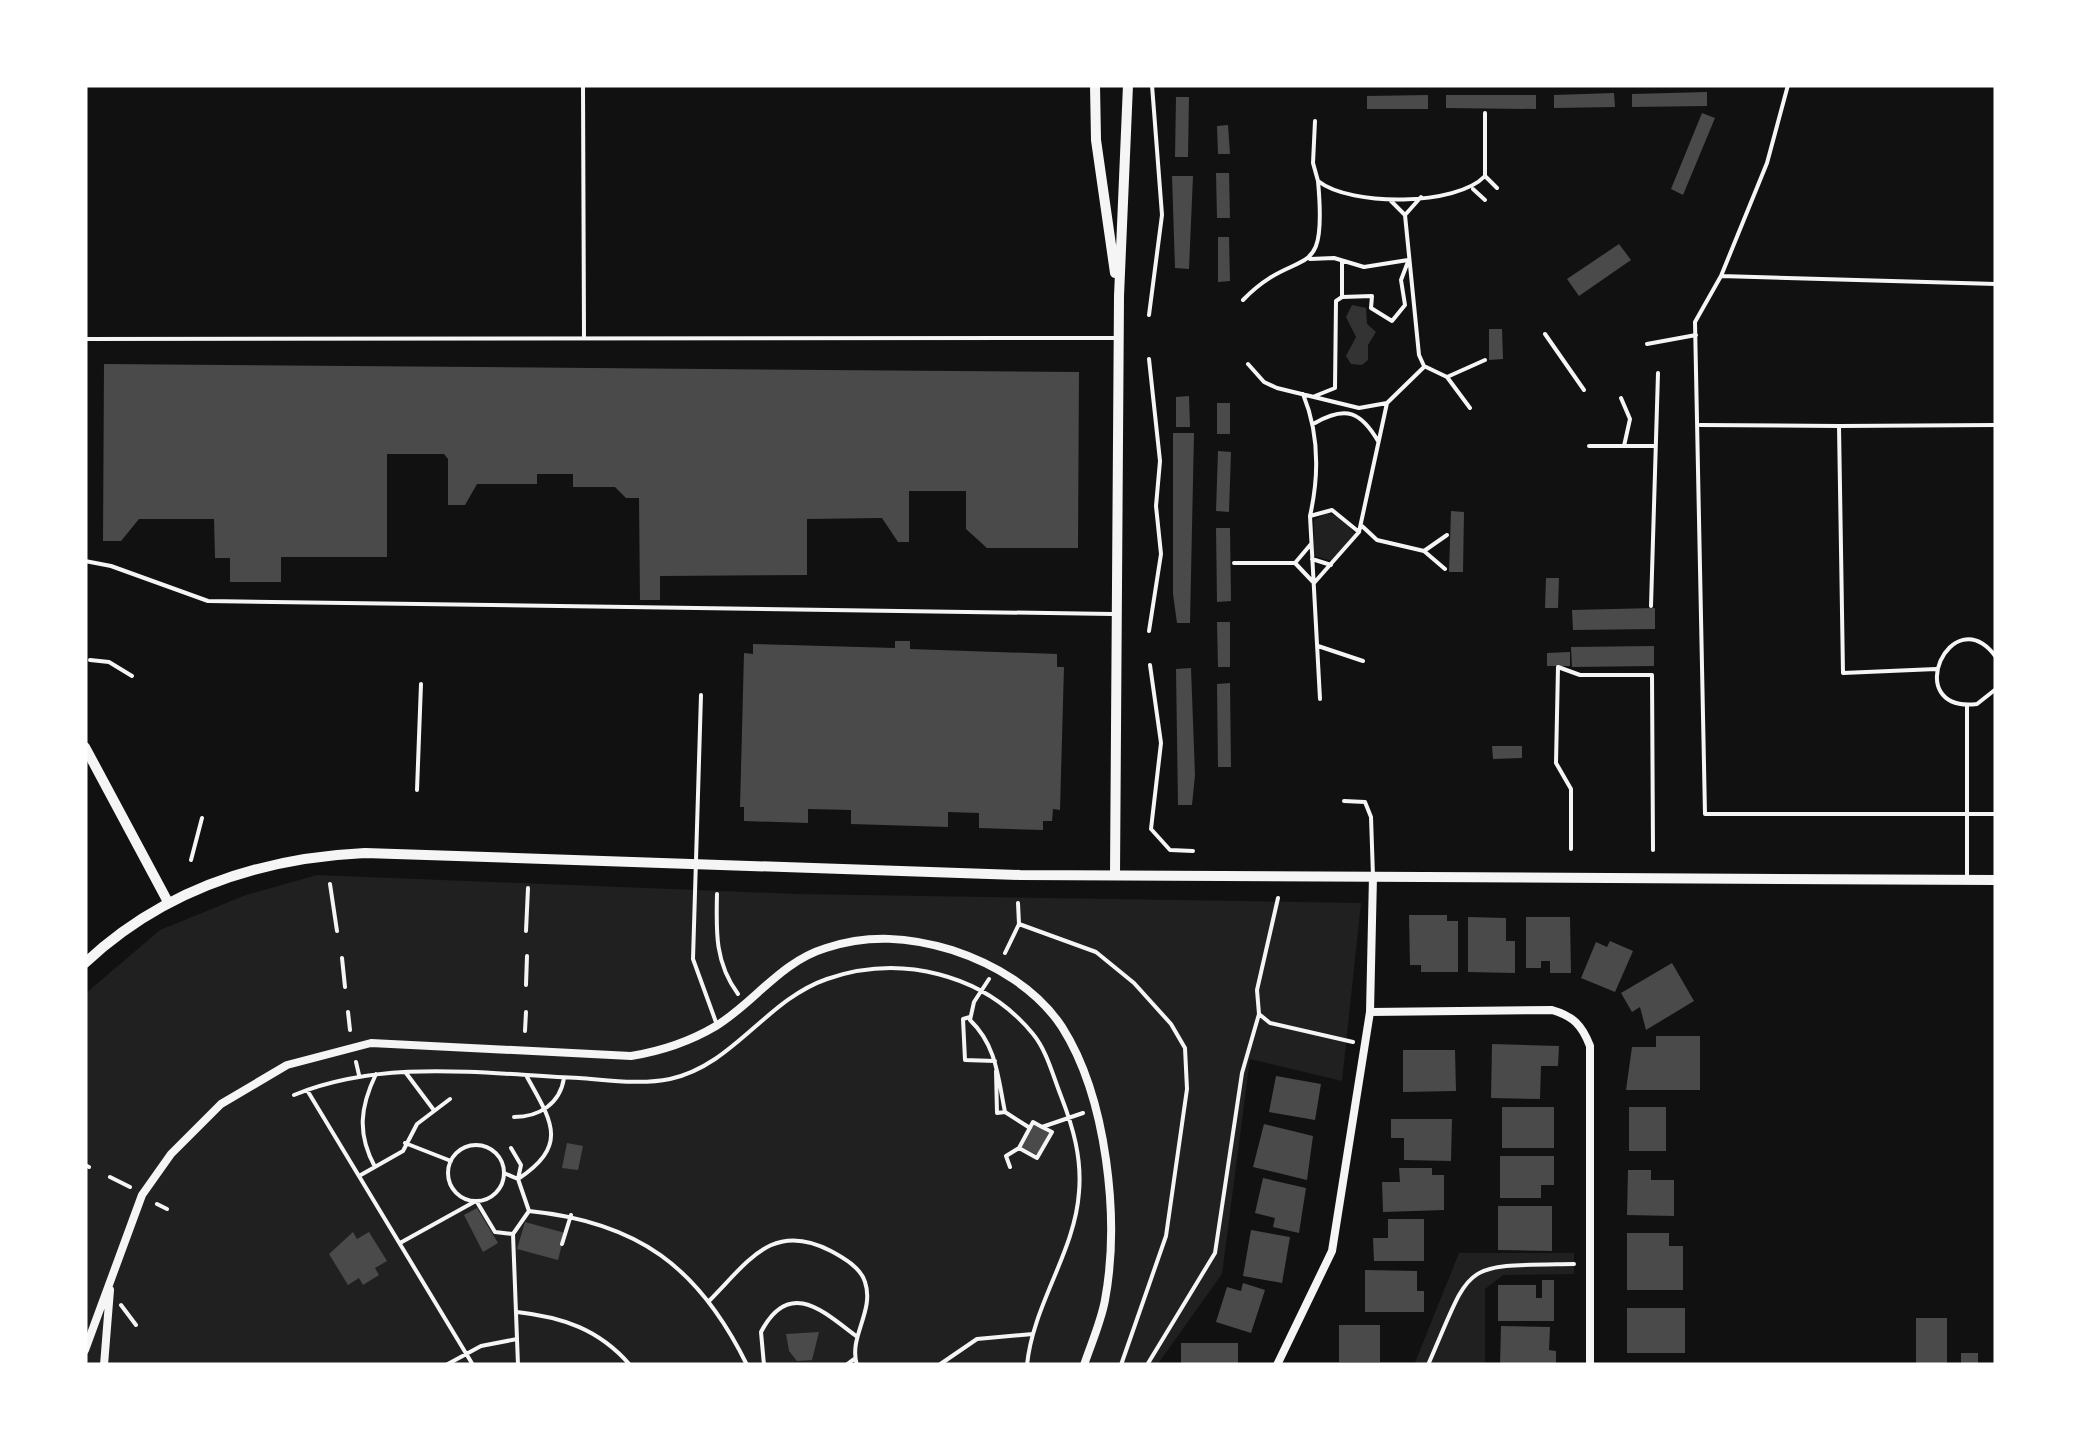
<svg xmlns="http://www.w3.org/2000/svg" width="2081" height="1450" font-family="'Zilla Slab',serif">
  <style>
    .green { fill: #202020 }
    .water { fill: #333 }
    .building { fill: #4a4a4a }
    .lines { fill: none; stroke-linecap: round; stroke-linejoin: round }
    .path { stroke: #f5f5f5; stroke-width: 4 }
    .service { stroke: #f5f5f5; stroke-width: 4 }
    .minor { stroke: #f5f5f5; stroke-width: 8 }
    .tertiary { stroke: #f5f5f5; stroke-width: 10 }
  </style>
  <rect width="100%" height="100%" fill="#111"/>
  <path class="green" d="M1327,513L1343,518L1355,534L1332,561L1314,556V520Z
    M317,875L797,894L1361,903L1342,1081L1250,1059L1222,1274L1157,1365H85V994L160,930L246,895Z
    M1459,1253H1574V1274L1503,1275L1485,1289V1365H1414Z"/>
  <path class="water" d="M1352,305L1366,308L1367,324L1376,332L1368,345V360L1362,365L1351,364L1346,356L1356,337L1346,317Z"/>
  <path class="building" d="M1707,92V106L1632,107V94Z
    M1614,93L1615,107L1554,108V95Z
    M1428,95V109H1367V96Z
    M1446,95H1536V109L1446,108Z
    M1176,97H1189L1188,157H1175Z
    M1702,113L1715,118L1683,195L1671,189Z
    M1228,125L1230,154H1218L1217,126Z
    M1216,173H1229L1230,218H1217Z
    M1172,176H1193L1189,269L1175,268Z
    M1218,237H1229L1230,281L1218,282Z
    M1619,244L1631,260L1579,296L1567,279Z
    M1489,329H1502L1503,359L1489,360Z
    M104,364L1079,372L1078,548H987L966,529V491H909V542H898L882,518L807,519V575L660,576V600H640L639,498H626L615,487H573V474H537V484H477L465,505H448V459L444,454H387V557H281V582H230V558H215L214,519H139L121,541H103Z
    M1189,396L1190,427H1176V397Z
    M1217,403H1230V434H1217Z
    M1173,433H1194L1190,623H1177L1173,594Z
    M1218,451L1231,452L1229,512L1216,511Z
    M1451,511L1464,512L1463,572H1449Z
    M1216,528H1230L1231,601L1217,602Z
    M1546,578H1559L1558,608H1545Z
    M1655,608V629L1573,630L1572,610Z
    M1217,622H1230V667H1218Z
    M895,641H910V649L1057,654V667H1064L1060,810L1053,809L1052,821H1043V830L979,828V813L948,812V827L851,824V810L808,809V823L744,821V807H740L744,653L753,654V644L895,648Z
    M1654,646V666L1572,667L1571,647Z
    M1570,652V666H1547V653Z
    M1191,668L1195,775L1192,805H1178L1176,669Z
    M1230,683L1231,767H1218L1217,684Z
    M1492,746H1522V758L1493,759Z
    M1409,915H1447V921H1458V972H1421V965H1410Z
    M1468,917L1506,918V941H1515V973L1468,972Z
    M1526,917H1570L1571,973H1550V961H1541V968H1526Z
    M1610,941L1633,951L1615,992L1581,978L1596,942L1607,947Z
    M1672,963L1694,1001L1646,1030L1640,1007L1632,1012L1621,993Z
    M1656,1036H1700V1090H1626L1632,1047H1656Z
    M1492,1044L1559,1046L1558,1066H1541L1540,1099L1491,1098Z
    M1403,1050H1455L1456,1091L1403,1092Z
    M1276,1076L1321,1084L1315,1120L1269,1112Z
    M1502,1107H1554V1148H1502Z
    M1629,1107H1666V1151H1629Z
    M1391,1119H1452L1451,1161L1404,1160V1138H1391Z
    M1264,1124L1313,1136L1307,1180L1253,1167Z
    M1034,1125L1049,1133L1037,1155L1022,1147Z
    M567,1143L583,1146L578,1170L562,1168Z
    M1500,1156H1554V1185H1541V1198H1500Z
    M1399,1168H1432V1175H1444V1210L1383,1212L1382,1182H1400Z
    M1628,1170H1651V1180H1674V1216L1627,1215Z
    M1263,1178L1306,1188L1299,1233L1273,1227L1275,1218L1255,1213Z
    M1498,1206H1552V1251L1498,1250Z
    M477,1208L498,1243L483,1252L464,1215Z
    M1388,1219H1424V1261H1374L1373,1238H1388Z
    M525,1222L565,1233L558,1260L517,1249Z
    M1251,1230L1290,1237L1282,1283L1243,1276Z
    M353,1232L357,1239L369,1232L387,1261L375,1268L379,1275L363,1285L359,1278L348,1285L329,1254Z
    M1627,1233H1669V1246H1683V1290H1627Z
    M1365,1270L1417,1271V1291H1424V1312H1365Z
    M1542,1280H1554V1321H1498V1285H1536V1298H1542Z
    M1243,1283L1265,1290L1251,1333L1216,1322L1227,1287L1241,1291Z
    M1627,1308H1685V1353H1627Z
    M1916,1318H1947V1365H1916Z
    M1339,1325H1380V1362H1339Z
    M1501,1326L1550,1327L1549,1350L1556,1351V1365H1500Z
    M819,1332L812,1360L797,1361L789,1351L786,1334Z
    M1181,1343H1238V1365H1181Z
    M1961,1353H1978V1365H1961Z"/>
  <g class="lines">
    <path class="path" d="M1485,113V176L1497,188
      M1315,121L1313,163L1318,181C1351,207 1457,206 1485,176
      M1473,189L1485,200
      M1421,197L1405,215L1419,355L1424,366L1447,377L1470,408
      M1391,201L1405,215
      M1310,259L1334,258L1364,267L1408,260
      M1342,261V297L1372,296L1371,308L1392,321L1405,305L1401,280L1409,259
      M1243,300C1299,242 1328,290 1318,181
      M1149,315L1162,215L1152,85
      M1149,359L1160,461L1156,506L1161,554L1149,631
      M1248,364L1264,382L1277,388L1359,408L1387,403L1424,367
      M1447,377L1485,360
      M1303,394C1319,433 1319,476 1310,516L1320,699
      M1315,396L1335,388L1336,301L1342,297
      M1621,398L1630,419L1624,446
      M1315,423C1346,405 1361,412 1378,441
      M1589,446H1655
      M1310,516L1332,510L1359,532
      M1362,526L1377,540L1424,551L1445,569
      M1424,551L1447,535
      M1312,559L1331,565
      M1234,563H1295L1314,583L1359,532L1387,403
      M1295,563L1311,544
      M1651,606L1658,373
      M1318,646L1363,661
      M90,660L109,662L132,676
      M1150,665L1161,743L1151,829L1170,850L1193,851
      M1571,849V789L1556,763L1558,667L1580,675H1652L1653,850
      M191,860L202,818
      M330,884L337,931
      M717,894C716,932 715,963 738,994
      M1019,924L1096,952L1134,983L1171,1024L1185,1048L1187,1089L1166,1236L1121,1365
      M526,931L528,888
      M1005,953L1019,924L1018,903
      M342,958L345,987
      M989,979L974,1002L970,1020C997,1046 998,1078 1005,1112L1030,1128
      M526,985L527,956
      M348,1012L350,1030
      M1259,1014L1270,1023L1353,1042
      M970,1017L963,1019L965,1060L995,1061
      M525,1031L526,1012
      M356,1062L359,1075
      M996,1071L997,1113L1005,1112
      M406,1073L433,1109
      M527,1077C552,1122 569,1145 518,1179L529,1211C638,1222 699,1267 747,1365
      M307,1090L473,1365
      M294,1095C384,1058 484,1074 579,1078C608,1080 641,1085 670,1079C734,1065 766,1000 827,979C900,954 983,973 1033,1034C1047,1051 1053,1076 1061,1096C1073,1127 1082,1158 1079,1192C1075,1252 1033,1304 1027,1365
      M514,1117C539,1117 560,1104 564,1078
      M1042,1127L1052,1132L1037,1158L1019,1148L1033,1122L1042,1127L1083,1113
      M405,1143L451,1161
      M448 1173a28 28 0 1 1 56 0a28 28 0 1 1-56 0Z
      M85,1165L89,1167
      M375,1167C357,1134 360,1107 376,1074
      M1010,1167L1006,1156L1019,1148
      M504,1173L518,1179L521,1165L511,1148
      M359,1176L403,1151L417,1124L450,1099
      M110,1177L130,1187
      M477,1202L495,1232L513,1234
      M157,1204L167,1209
      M400,1243L474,1202
      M562,1244L571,1215
      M709,1301C748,1262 772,1220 831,1251C844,1258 861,1268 865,1282C875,1311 848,1337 857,1365
      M121,1305L136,1325
      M517,1312C562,1317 599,1329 630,1365
      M446,1365L481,1346L517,1339
      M518,1365L513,1234L529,1211
      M764,1365L761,1332C789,1278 823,1311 856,1336
      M846,1365L854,1359
      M939,1365L977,1339L1033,1334
      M1147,1365L1215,1253L1242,1073L1259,1014L1257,990L1278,898
      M1428,1365C1474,1260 1458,1266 1574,1264"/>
    <path class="service" d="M200,85H715
      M583,85L584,338
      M1721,276L1767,163L1788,85
      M1996,284L1721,276L1695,322L1705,814H1996
      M1545,334L1584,390
      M85,339L1115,338
      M1647,344L1696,335
      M1700,425L1839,426
      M85,561L111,566L208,601L1113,614
      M1996,657C1951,596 1899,713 1977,704L1996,689
      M1936,669L1843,673L1839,426L1996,425
      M701,695L693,959L717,1025
      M1967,705V879
      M417,790L421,684
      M1344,801L1365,802L1371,817L1373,876"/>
    <path class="minor" d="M1370,1012L1552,1010C1573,1016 1582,1025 1590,1046V1365
      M85,1350L142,1195L171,1154L221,1104L287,1065L371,1043L631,1056C662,1051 689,1042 716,1026C755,1002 780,962 826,948C869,934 909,937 952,950C995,964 1037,989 1062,1027C1107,1098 1120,1219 1105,1300C1101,1322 1091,1344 1084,1365
      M104,1365L110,1290
      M1277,1365L1332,1251L1370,1012L1373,876"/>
    <path class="tertiary" d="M1095,85L1096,140L1115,273
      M85,747L168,902
      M1115,875L1119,296L1128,85
      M85,963C163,890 259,858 365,853L1020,875L1996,880"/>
  </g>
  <rect width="2081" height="1450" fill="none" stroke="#ffffff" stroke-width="175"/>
</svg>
